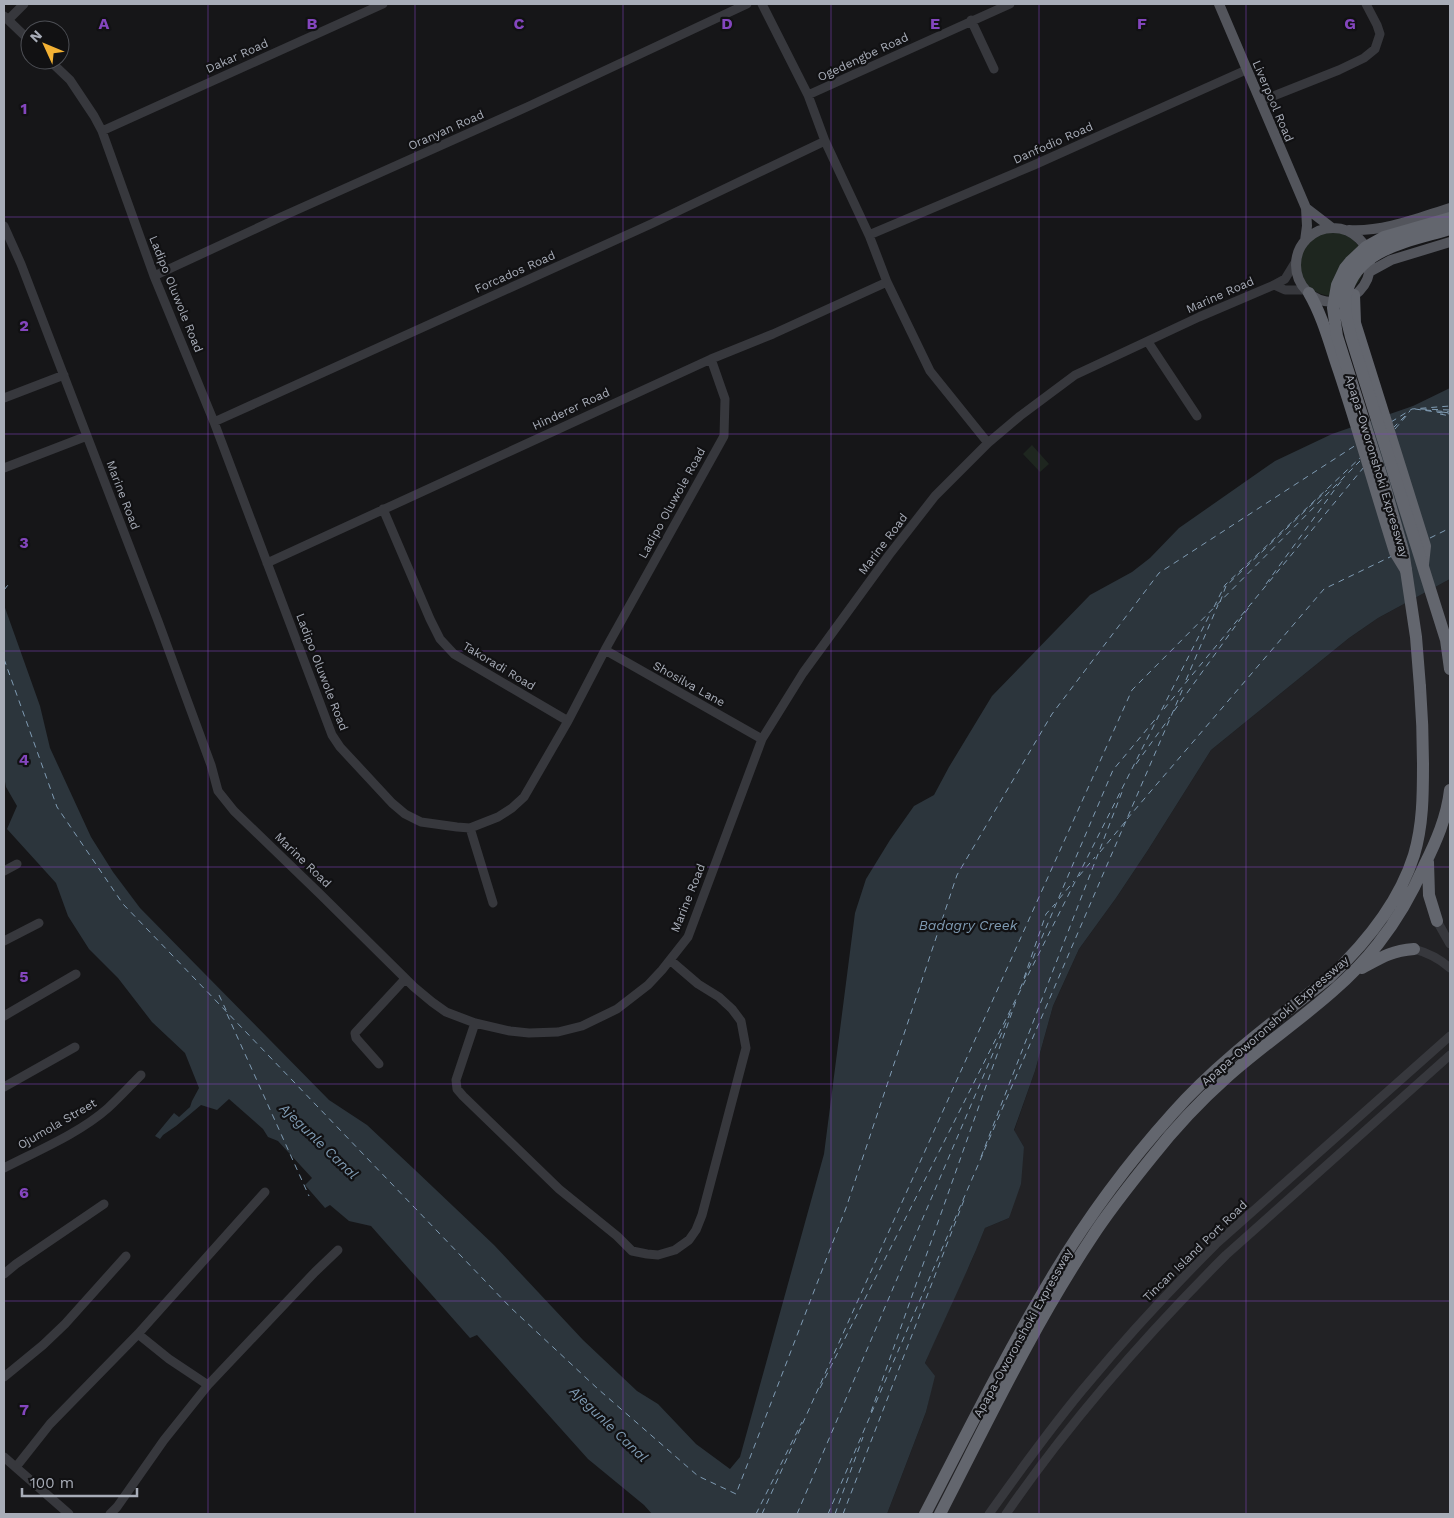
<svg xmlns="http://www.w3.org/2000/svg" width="1454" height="1518" font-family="'Work Sans',sans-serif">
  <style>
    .built { fill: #222225 }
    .green { fill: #1e261f }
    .water { fill: #2c353c }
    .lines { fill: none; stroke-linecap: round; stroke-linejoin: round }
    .ferry { stroke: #7f9bb3; stroke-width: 1; stroke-dasharray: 6 5; stroke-linecap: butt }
    .minor { stroke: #37383d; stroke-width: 9 }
    .major { stroke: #53555c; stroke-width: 10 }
    .highway { stroke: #63666e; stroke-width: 12 }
    .highway-bridge { stroke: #63666e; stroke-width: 12 }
    .grid { fill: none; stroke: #8446be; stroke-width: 1; stroke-opacity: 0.55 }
    .labels { text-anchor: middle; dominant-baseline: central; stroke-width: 4.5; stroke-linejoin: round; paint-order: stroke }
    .street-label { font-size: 12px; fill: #a8adb8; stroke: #111113 }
    .water-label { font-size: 14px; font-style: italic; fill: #7f9bb3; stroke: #111113 }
    .grid-label { font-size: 16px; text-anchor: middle; font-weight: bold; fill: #8446be; stroke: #111113; stroke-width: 4.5; stroke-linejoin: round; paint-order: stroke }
  </style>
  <rect width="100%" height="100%" fill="#161618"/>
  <path class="built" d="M1450,579V1514H887L926,1412L934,1376L925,1363L945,1316L971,1262L985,1228L1009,1218L1024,1147L1014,1131L1035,1071L1053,1006L1079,949L1116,898L1148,850L1211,750L1349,638L1378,618Z"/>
  <path class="green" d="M1300 264a32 32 0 1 1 64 0a32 32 0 1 1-64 0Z
    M1032,445L1049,464L1040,472L1023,454Z"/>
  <path class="water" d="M1450,388V579L1378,618L1349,638L1211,750L1148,850L1116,898L1079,949L1053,1006L1035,1071L1014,1130L1024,1147L1021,1184L1009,1218L985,1228C967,1274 945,1317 925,1363L935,1376L926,1412L887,1514H652L644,1505L588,1459L477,1335L470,1338L371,1226L349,1221L330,1205L325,1208L305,1185L312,1178L278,1141L268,1137L263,1129L229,1099L217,1110L201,1105L176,1126L163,1135L160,1139L155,1136L174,1113L179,1117L190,1107L192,1101L199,1088L185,1053L152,1022L118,978L89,949L68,916L56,883L7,829L17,806L6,787L4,776V605L40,706L50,748L91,837L113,872L140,908L329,1100L367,1125L414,1169L494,1245L583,1340L637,1391L658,1404L696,1444L730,1469L740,1457L824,1154L855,913L866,879L890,840L914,806L934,795L949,767L992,696L1090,595L1132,572L1150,558L1179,528L1275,461L1332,434L1413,406Z"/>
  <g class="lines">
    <path class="ferry" d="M1415,409L1450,414
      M1421,409L1450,410
      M1425,410L1450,412
      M1442,412L1450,413
      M1440,414L1450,416
      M1391,422L1412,409L1450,406
      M1393,428L1410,411
      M1395,429L1407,415
      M1430,538L1450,528
      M1266,584L1338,485L1344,478
      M4,590L8,585
      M1220,602L1226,586L1327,490
      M1214,607L1225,585L1361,457
      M4,659L57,807L123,904L511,1308L598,1389L698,1476L736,1494L846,1208L957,875L1052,714L1159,573L1356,445
      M1186,680L1218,605
      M1164,709L1364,467
      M1174,711L1252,603
      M1136,764L1170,717
      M1127,819L1324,589L1392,556
      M1100,852L1125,822
      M1079,876L1095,857
      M1059,899L1074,881
      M1024,978L1046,914L1055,904
      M1020,989L1113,770L1158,716
      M219,995L226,1010
      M227,1014L309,1196
      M981,1157L1122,792
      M820,1388L1211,612
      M871,1412L1016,1001
      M756,1514L802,1422
      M762,1514L1132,690L1360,461
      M797,1514L1011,1011
      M828,1514L1184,686
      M835,1514L863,1437
      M843,1514L964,1200"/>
    <path class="minor" d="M762,4L808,95L825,141L869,235L887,282L930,371L988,443
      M4,16L30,41
      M8,20L24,4
      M971,20L994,69
      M49,60L70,80L94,116L102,131L154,276L214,422L332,735L340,747L392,803L405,814L421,822L457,827L470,828L498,817L512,808L524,797L568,721L605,650L724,436L725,399L711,359
      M808,95L1010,4
      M1261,101L1339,70L1364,58L1375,49L1380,34L1377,25L1366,4
      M102,131L383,4
      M4,226L21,264L158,621L211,765L218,791L234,811L321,895L414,987L432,1002L446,1012L475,1023L510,1031L529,1033L558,1032L582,1026L617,1009L648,985L662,970L688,937L762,739L803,673L889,555L935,496L988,443L1020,416L1075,375L1199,317L1274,285L1285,279L1296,261
      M869,235L1034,165L1246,70
      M154,276L281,217L527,107L747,4
      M1274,285L1285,290H1306
      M1148,342L1197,416
      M4,398L64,375
      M214,422L651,224L825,141
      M4,468L87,436
      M383,509L430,619L440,639L454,654L568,721
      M267,563L711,359L773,334L887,282
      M605,650L762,739
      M470,828L493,903
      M4,871L17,864
      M1437,921L1450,944
      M4,941L39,923
      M1414,949C1429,953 1439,958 1450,968
      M4,1016L76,974
      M475,1023L456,1080L457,1089L463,1096L559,1189L617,1236L632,1251L647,1254L658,1255L675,1250L689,1240L696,1230L702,1215L746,1048L741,1021L732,1009L719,997L698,984L670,960
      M379,1064L356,1038L355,1033L405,979
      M4,1087L75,1047
      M4,1168C37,1151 80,1133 108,1108C119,1098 130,1086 141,1075
      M4,1274L16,1264L104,1204
      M138,1334L169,1359L208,1385
      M4,1377L43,1345L65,1324L126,1256
      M4,1457L69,1514
      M16,1467L50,1424L138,1334L265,1192
      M110,1514L117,1507L164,1440L208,1385L315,1272L338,1250
      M989,1514C1021,1469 1054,1423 1090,1381C1130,1333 1172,1288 1216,1244L1450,1036
      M1006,1514C1070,1421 1146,1335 1226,1255L1450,1055"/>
    <path class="major" d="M1219,4L1306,208L1307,226L1305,241
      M1306,208L1332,228
      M1296 265a37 37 0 1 1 74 0a37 37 0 1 1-74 0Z
      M1349,230C1384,232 1418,218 1450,208
      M1369,272L1391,260L1450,242"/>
    <path class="highway" d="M1309,293C1323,317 1330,345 1339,371C1359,431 1376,492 1395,552L1406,570
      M1354,295L1355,323L1360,339L1425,546L1423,564
      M1428,862L1429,895L1437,921
      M1362,968C1382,957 1391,951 1414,949
      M925,1514C966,1435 1006,1354 1052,1277C1086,1220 1128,1163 1173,1113C1219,1061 1276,1020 1330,977C1366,943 1399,903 1414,855C1423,825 1423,794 1423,764C1423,738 1422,713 1420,687
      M940,1514C988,1421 1034,1324 1092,1237C1110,1209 1131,1183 1152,1157C1174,1129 1199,1102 1226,1078C1276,1033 1336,998 1378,944C1397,920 1412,894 1424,866C1436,842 1447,817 1450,790"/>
    <path class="highway-bridge" d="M1450,229C1411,241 1356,248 1346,295C1343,309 1348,324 1351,337L1435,605L1446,640L1450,669
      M1420,687L1416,637L1403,550L1385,487L1337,336L1333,308L1337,285L1345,268L1350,262L1366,247L1384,237L1450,218"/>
  </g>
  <path class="grid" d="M208,4V1514M415,4V1514M623,4V1514M831,4V1514M1039,4V1514M1246,4V1514M4,217H1450M4,434H1450M4,651H1450M4,867H1450M4,1084H1450M4,1301H1450"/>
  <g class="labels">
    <g class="street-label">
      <text transform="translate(237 56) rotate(-24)">Dakar Road</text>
      <text transform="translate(863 57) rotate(-25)">Ogedengbe Road</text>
      <text transform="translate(1273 101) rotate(67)">Liverpool Road</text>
      <text transform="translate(446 130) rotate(-24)">Oranyan Road</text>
      <text transform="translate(1053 143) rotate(-24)">Danfodio Road</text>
      <text transform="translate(515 272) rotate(-24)">Forcados Road</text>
      <text transform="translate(176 294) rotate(68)">Ladipo Oluwole Road</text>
      <text transform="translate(1220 295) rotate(-24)">Marine Road</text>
      <text transform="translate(571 409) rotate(-25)">Hinderer Road</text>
      <text transform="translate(1377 466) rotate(73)">Apapa-Oworonshoki Expressway</text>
      <text transform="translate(123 495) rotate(69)">Marine Road</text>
      <text transform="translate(672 503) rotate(-61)">Ladipo Oluwole Road</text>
      <text transform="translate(883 544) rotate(-53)">Marine Road</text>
      <text transform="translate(499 666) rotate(31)">Takoradi Road</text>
      <text transform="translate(322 672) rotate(69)">Ladipo Oluwole Road</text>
      <text transform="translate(689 684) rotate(29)">Shosilva Lane</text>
      <text transform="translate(303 860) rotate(44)">Marine Road</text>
      <text transform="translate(688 898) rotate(-68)">Marine Road</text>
      <text transform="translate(1275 1021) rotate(-41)">Apapa-Oworonshoki Expressway</text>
      <text transform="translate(57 1124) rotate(-30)">Ojumola Street</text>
      <text transform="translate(1195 1251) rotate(-44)">Tincan Island Port Road</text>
      <text transform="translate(1023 1333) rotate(-61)">Apapa-Oworonshoki Expressway</text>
    </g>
    <g class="water-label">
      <text x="968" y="925">Badagry Creek</text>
      <text transform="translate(319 1141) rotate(44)">Ajegunle Canal</text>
      <text transform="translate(609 1424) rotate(44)">Ajegunle Canal</text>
    </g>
  </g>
  <g class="grid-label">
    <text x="104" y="29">A</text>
    <text x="312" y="29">B</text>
    <text x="519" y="29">C</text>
    <text x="727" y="29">D</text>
    <text x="935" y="29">E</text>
    <text x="1142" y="29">F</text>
    <text x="1350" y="29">G</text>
    <text x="24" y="114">1</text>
    <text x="24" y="331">2</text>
    <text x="24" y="548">3</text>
    <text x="24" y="765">4</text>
    <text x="24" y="982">5</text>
    <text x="24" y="1198">6</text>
    <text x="24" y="1415">7</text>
  </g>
  <rect width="1454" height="1518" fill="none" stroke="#a8adb8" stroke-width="10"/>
  <g transform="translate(45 45) rotate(314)"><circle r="24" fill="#111113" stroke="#4d4f55"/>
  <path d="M0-4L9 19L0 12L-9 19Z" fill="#f2b134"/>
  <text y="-8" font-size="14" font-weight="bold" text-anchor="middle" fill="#a8adb8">N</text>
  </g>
  <path d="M22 1488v8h115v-8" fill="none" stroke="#a8adb8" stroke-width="2.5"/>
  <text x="30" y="1488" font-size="15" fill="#a8adb8" stroke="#111113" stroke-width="4" paint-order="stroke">100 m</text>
</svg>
